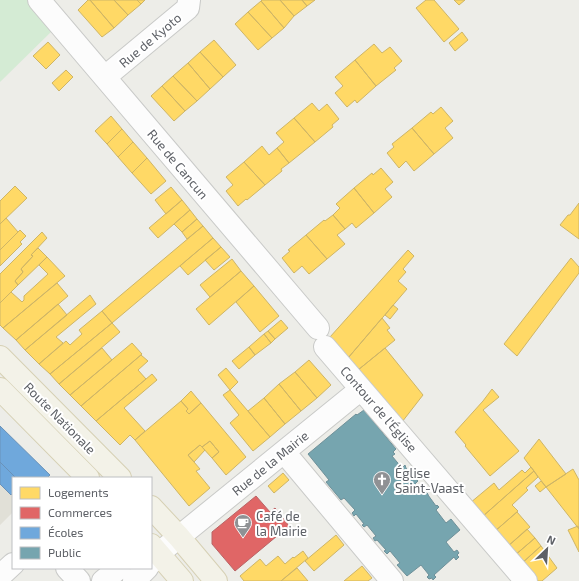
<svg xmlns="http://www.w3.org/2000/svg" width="579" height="581" font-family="'Exo 2',sans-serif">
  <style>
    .education { fill: #e1e0d7 }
    .green { fill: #d4ebd4 }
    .homes { fill: #ffd966; stroke: #ceb566 }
    .shops { fill: #e06666; stroke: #b96466 }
    .schools { fill: #6fa8dc; stroke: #6a92b9 }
    .public { fill: #76a5af; stroke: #6e9099 }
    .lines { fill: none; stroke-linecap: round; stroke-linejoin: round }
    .minor-casing { stroke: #c9cac8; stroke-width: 24 }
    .major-casing { stroke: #d6d0b4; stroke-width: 24 }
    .minor { stroke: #fcfcfc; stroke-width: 22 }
    .major { stroke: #f3f2e8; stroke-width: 22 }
    .labels { text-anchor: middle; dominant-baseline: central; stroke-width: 4; stroke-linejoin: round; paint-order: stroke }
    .street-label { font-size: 13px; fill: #5d6066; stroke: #fff }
    .poi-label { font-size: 13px; fill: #5d6066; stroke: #fff; text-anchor: start }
  </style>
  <rect width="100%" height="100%" fill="#edede8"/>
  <path class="education" d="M0,426L50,475L47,478H13V512L0,525Z"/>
  <path class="green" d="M0,0H28L54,29L0,82Z"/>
  <path class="homes" d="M88,0H90L114,28L102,37L78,10Z
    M90,0H114L128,15L114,28Z
    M114,0H137L141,4L128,15Z
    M137,0H145L141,4Z
    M262,0H280L294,16L284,28L261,1Z
    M280,0H302L307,6L294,16Z
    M302,0H315L307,6Z
    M426,0H434L459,29L444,42L416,8Z
    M454,0H465L459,5Z
    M261,1L284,28L272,38L248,12Z
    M248,12L272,38L258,50L235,24Z
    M462,32L468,40L455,51L449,43Z
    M214,40L236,65L223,77L200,52Z
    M48,42L60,55L46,69L33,56Z
    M374,44L382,53L390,47L402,61L394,68L396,70L376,86L355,60Z
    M200,52L223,77L210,89L188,63Z
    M355,60L376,86L357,103L355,100L347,107L335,93L343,86L335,77Z
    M188,63L210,89L197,101L173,76Z
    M66,70L73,77L59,91L52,83Z
    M173,76L197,101L185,111L162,86Z
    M162,86L185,111L174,121L151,96Z
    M312,103L319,111L327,104L339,119L332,125L333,127L315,142L294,118Z
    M441,107L453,121L445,128L453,138L434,154L412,128L431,112L433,114Z
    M111,116L122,129L107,144L95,131Z
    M294,118L315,142L289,163L277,148L284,142L276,133Z
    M412,128L434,154L414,171L406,161L399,168L387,153L394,147L392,144Z
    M122,129L133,142L118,157L107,144Z
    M133,142L147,158L132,173L118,157Z
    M262,146L269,155L277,148L289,163L281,169L282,171L265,185L244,162Z
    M147,158L166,181L151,194L132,173Z
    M244,162L265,185L247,200L246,199L238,206L226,191L233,185L226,177Z
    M381,168L393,182L385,189L392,197L374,213L354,188L372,173L373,175Z
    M15,186L27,198L0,224V201Z
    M171,187L182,200L166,214L155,200Z
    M354,188L374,213L356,228L352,223L345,229L333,215L340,208L336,204Z
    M182,200L190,210L158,238L149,228Z
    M579,203V239L560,225L568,215H570Z
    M190,210L197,219L182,232L174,224Z
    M333,215L345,229L337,235L345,244L327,259L306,235L324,220L325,221Z
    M6,218L18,232L0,250V224Z
    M197,219L203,226L187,239L182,232Z
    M203,226L213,238L112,323L102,311Z
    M20,230L26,236L20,242L22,244L0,266V250Z
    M42,232L47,238L31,255L33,256L21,269L23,272L15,281L18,285L0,303V274Z
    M306,235L327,259L309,274L302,266L294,273L282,258L290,251L288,250Z
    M213,238L221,247L188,275L180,266Z
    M221,247L230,257L214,270L205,260Z
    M38,248L47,257L18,285L15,281L23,272L21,269L33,256L31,255Z
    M408,250L414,256L403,269L406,272L398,281L407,289L348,358L330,337Z
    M47,257L65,276L3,328L0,325V303L11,292L22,302L24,300V296L48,274L39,265Z
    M571,258L579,267V273L517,356L504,344Z
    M232,259L241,271L210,297L200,285Z
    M241,271L254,286L209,325L196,309Z
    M57,283L68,296L16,340L3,328Z
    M254,286L279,316L260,332L236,302Z
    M90,295L96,304L56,337L63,343L39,364L25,350Z
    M58,304L67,315L25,350L16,340Z
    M393,305L398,309L390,319L385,315Z
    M102,311L112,323L50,374L39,364L66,341L70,345L82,334L79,330Z
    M382,318L390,328L387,330L395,340L358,370L348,358Z
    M281,320L288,328L275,339L268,331Z
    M112,323L120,332L59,384L50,374Z
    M268,331L275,339L271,343L264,334Z
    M264,334L271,343L255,355L249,347Z
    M132,343L142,354L81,406L70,395Z
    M249,347L255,355L239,369L232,361Z
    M102,348L112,360L70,395L59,384Z
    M385,348L423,395L402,422L358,370Z
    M141,355L148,361L138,370L146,379L96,421L81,406Z
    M309,360L331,385L317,398L295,372Z
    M226,368L238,382L230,390L218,375Z
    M295,372L317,398L301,411L279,384Z
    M152,374L157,380L124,408L145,431L135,440L130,435L120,445L96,421Z
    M279,384L301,411L285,424L264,398Z
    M492,389L499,397L483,410L519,451L490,476L465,446L466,445L455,432L483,401Z
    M230,390L270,437L253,451L230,423L239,415L223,395Z
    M191,391L201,403L189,414L186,411L188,409L181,401Z
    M264,398L285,424L270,437L248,411Z
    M181,401L188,409L186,411L189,414L201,403L246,457L226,475L212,458L219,452L210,441L202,447L200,445L188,455L200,469L196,471L210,488L189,506L135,440Z
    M539,439L566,474L546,487L524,458Z
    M210,441L219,452L212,458L202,447Z
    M200,445L205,450L194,462L188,455Z
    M531,467L534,471L482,517L470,503L494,483L499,490L522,470L525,473Z
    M573,469L579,480V529L546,487Z
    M534,471L538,477L526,488L528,490L512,505L518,511L494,532L482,517Z
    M283,473L289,480L274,493L268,486Z
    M541,481L546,487L540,492L535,486Z
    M517,512L530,527L507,547L494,532Z
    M578,526L579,529V552L568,530Z
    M527,529L535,538L514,556L507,547Z
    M336,535L344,545L314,571L305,561Z
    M535,538L541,546L521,564L514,556Z
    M541,546L557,568L542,581H536L521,564Z
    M303,551L308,558L281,581H244L240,576L260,559L266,566L278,556L285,564L293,557L294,558Z
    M362,566L372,578L368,581H344Z
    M297,568L308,581H281Z"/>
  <path class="shops" d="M256,496L270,512L275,508L289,526L235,571L212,544V532Z"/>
  <path class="schools" d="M0,426L50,475L47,478H16L0,462Z
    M0,462L16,478H13V493L11,495L0,484Z"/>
  <path class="public" d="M364,410L396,449L393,452L395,454L392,456L402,468L405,465L406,468L414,480L415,478L418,481L415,484L423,494L426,492L428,494V495L436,506L437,505L439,507L436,510L446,523L451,519L460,530L446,542L454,552L457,550L459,553L457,555L459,557L456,560L454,557L434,575L436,577L433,580L432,578L429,579L427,577L429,575L421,565L407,576L397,565L400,563L390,551L387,554L384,551L386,550L377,540L375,541L373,538L376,536L367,525L364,527L362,525L364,524L356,514L354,516L352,513L355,510L344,498L341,500L326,482L329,480L308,454L356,414L357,415Z"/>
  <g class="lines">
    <defs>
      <path id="minor" d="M39,0L318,328
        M105,77L188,8L189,0
        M325,347L526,581
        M284,452L392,581
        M151,563L158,554L361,389
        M67,568L79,581
        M0,576L13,564
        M103,581L119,568
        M134,581L147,568"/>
      <path id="major" d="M0,357L120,478
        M0,389L88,478
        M151,507L179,537L216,581
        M151,545L182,581"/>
    </defs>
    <use href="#minor" class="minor-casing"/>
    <use href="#major" class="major-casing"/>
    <use href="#minor" class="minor"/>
    <use href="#major" class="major"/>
  </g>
  <defs>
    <symbol id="church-pin" viewBox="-11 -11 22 30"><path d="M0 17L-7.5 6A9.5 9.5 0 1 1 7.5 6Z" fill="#8f9194" stroke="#fff"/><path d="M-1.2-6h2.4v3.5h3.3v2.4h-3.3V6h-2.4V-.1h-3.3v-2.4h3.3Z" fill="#fff"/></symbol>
    <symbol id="cafe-pin" viewBox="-11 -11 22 30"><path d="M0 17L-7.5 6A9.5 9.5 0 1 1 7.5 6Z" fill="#8f9194" stroke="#fff"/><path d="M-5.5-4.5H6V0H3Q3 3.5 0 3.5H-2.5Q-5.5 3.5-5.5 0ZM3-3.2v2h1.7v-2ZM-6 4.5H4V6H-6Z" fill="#fff"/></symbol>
  </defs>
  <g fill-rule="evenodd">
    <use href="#church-pin" x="372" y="470" width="20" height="27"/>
    <use href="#cafe-pin" x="233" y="513" width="20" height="27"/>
  </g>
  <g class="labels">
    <g class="street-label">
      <text transform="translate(150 40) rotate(-40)">Rue de Kyoto</text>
      <text transform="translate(178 164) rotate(50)">Rue de Cancun</text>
      <text transform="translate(379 409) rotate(49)">Contour de l'Église</text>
      <text transform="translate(60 418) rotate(45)">Route Nationale</text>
      <text transform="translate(270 463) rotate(-39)">Rue de la Mairie</text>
    </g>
    <g class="poi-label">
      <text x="395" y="473">Église<tspan x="395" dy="15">Saint-Vaast</tspan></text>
      <text x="256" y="516">Café de<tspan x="256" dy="15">la Mairie</tspan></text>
    </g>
  </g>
  <rect x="12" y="477" width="140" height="92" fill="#ffffff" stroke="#bebfc2"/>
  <rect x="20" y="487" width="20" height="12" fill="#ffd966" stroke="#bebfc2"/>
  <text x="48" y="497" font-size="12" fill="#5d6066">Logements</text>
  <rect x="20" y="507" width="20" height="12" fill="#e06666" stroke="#bebfc2"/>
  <text x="48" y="517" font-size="12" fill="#5d6066">Commerces</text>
  <rect x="20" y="527" width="20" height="12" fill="#6fa8dc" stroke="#bebfc2"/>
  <text x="48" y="537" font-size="12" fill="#5d6066">Écoles</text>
  <rect x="20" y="547" width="20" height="12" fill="#76a5af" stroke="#bebfc2"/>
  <text x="48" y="557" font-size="12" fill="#5d6066">Public</text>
  <g transform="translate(547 549) rotate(25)" stroke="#ffffff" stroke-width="3" paint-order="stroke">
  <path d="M0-3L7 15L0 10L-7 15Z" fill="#5d6066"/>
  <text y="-6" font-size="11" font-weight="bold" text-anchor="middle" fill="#5d6066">N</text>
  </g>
</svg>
